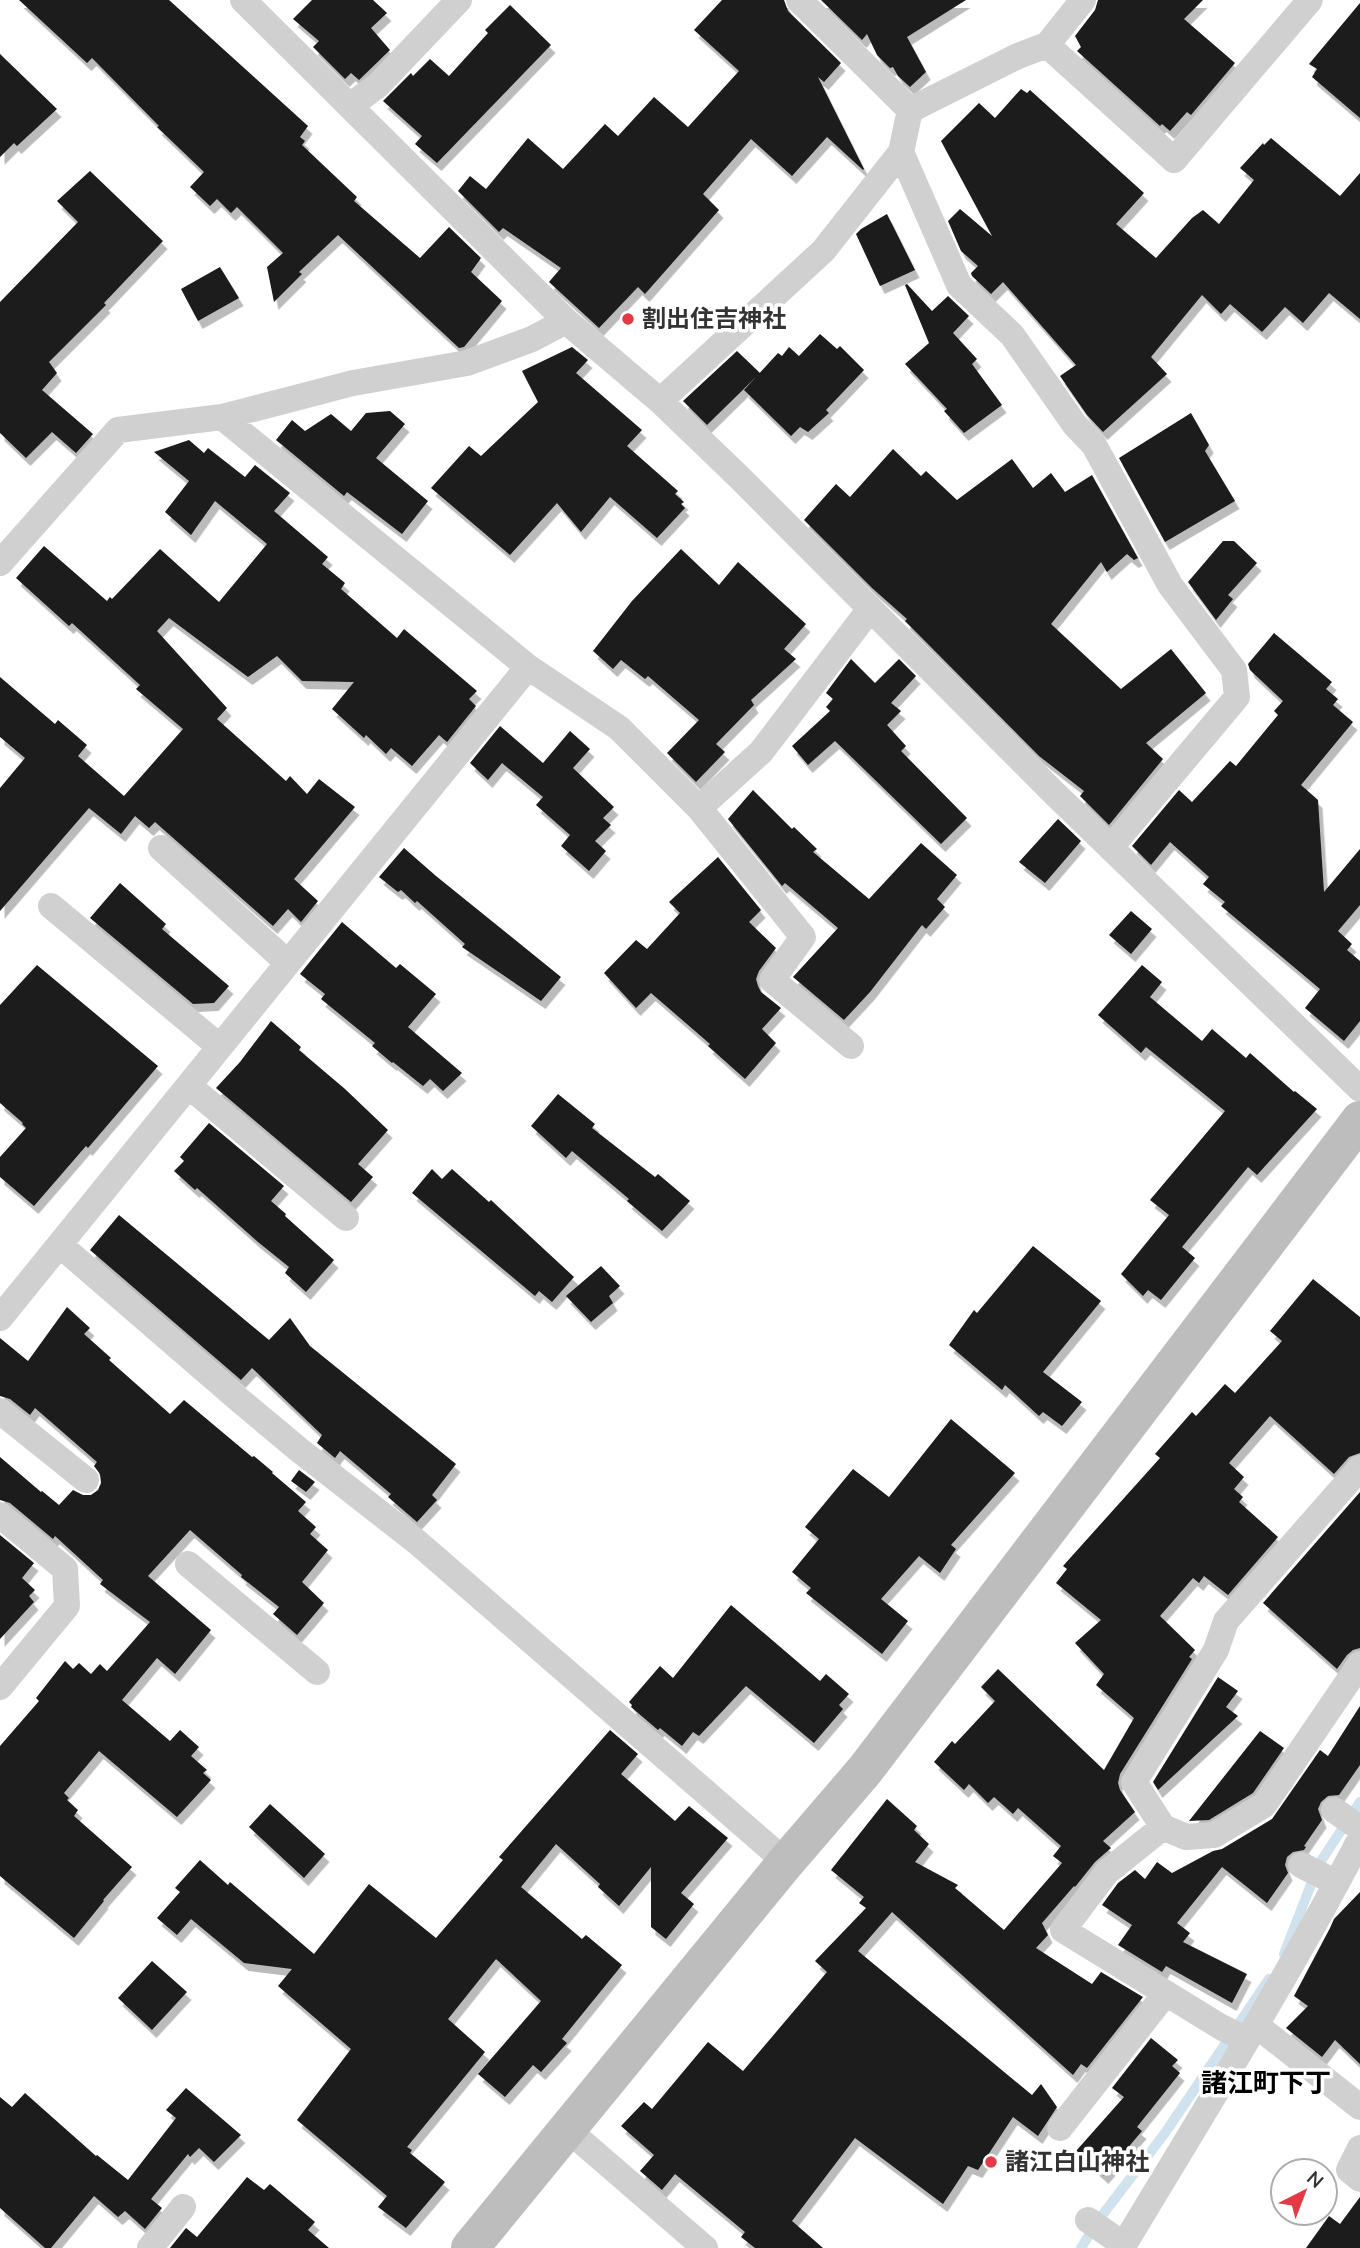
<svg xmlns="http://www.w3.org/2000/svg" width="1360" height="2248" font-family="'Nunito Sans','Noto Sans JP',sans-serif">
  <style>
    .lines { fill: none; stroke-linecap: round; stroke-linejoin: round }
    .stream { stroke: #cfe2ee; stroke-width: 10 }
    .building { fill: #1a1a1a; filter: url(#shadow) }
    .street { stroke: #d0d0d0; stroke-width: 26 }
    .secondary { stroke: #bdbdbd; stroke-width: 38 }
    .poi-dot { fill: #e63946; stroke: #fff; stroke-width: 2.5 }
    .labels { text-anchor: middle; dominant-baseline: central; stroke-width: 7; stroke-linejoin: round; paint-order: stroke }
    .poi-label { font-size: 24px; font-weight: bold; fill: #333; stroke: #fff; text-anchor: start }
    .neighbourhood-label { font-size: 26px; font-weight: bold; fill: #000; stroke: #fff }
  </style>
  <defs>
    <filter id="shadow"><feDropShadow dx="4.5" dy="8" stdDeviation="0" flood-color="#0004"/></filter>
  </defs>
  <rect width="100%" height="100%" fill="#fff"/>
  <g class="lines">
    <path class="stream" d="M1284,1954L1319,1864L1360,1802
      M1081,2248L1097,2222L1165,2133L1269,1979"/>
  </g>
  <path class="building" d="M19,0H169L308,126L300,137L305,141L302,145L357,197L354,201L420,258L449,227L481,258L471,272L502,301L464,347L459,348L338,235L299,272L302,274L274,302L267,267L283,253L237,207L231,213L217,199L210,206L190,187L204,172L157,127L159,126L92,58L87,63Z
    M312,0H373L387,13L371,28L390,50L359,80L351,73L345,79L313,47L319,41L293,19Z
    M722,0H784L788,11L841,63L824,82L818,77L864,169L863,170L827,137L792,176L751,139L703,194L719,210L645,294L638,287L599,328L549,282L561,268L503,228L499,232L458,191L470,176L486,189L528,138L563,169L605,124L618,136L654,97L688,127L739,71L694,30Z
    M821,0H966L907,37L926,72L910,87L898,76L893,67L890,68L877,55L867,34L862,40Z
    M1098,0H1203L1184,19L1235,63L1191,115L1187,112L1170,131L1162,124L1160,126L1077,51L1081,47L1075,36L1095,10Z
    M1360,3V118L1312,77L1317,69L1309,64Z
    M510,5L551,45L437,163L415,144L422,136L383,101L411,73L413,76L430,59L449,76L488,33L485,30Z
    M0,54L57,109L17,146L14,143L0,157Z
    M1021,89L1027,93L1030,90L1144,193L1116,224L1156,258L1192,218L1203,210L1219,224L1254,180L1240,168L1263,143L1264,145L1271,138L1340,196L1360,173V319L1329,293L1303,323L1285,307L1262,332L1230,304L1221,314L1202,295L1151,357L1167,374L1103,432L1087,415L1060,376L1076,365L1003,282L991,294L972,276L971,273L978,266L961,251L948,221L960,209L992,236L941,141L979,103L995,118Z
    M90,171L163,241L104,303L106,305L49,362L57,373L42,390L93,434L76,453L52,432L26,458L0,433V302L78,222L57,201Z
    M887,214L915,270L880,286L856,234L861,229Z
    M220,267L239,298L198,321L181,289Z
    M907,284L932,311L948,296L969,316L953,333L977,359L972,364L1002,405L964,433L944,411L947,409L905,364L929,343L905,285Z
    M820,334L837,349L840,346L864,370L826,410L829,413L808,432L800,427L791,436L744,390L778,353L782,356L789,347L799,356Z
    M572,347L588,360L576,373L642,430L627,446L678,491L675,494L684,502L681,504L685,508L657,538L610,497L581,532L557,503L510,555L431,488L469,446L481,456L538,402L522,371Z
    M737,351L760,373L707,425L683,401Z
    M390,411L405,424L376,458L428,501L402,534L347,492L344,496L276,440L292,420L305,431L331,414L351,431L366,413Z
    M1191,413L1209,445L1205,451L1235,501L1165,542L1119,458Z
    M189,440L204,453L208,448L245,477L255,465L290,493L274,511L328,557L322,564L345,583L341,589L397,638L404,629L477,691L469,699L476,706L447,742L439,735L412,766L391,748L386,754L366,735L364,738L332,709L354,682L302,681L277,656L248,677L169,618L157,631L227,708L217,719L286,781L290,776L307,794L319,779L355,807L294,879L318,901L301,922L288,909L273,926L155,822L149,828L135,816L121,834L89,808L0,911V788L25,758L0,737V677L55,724L58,720L87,745L78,756L124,796L183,729L136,689L140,685L72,623L69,626L16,578L44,546L107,601L110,597L112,599L160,549L219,602L267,544L215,501L191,535L165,512L189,481L154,452Z
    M893,449L921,476L926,471L957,500L1012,459L1033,488L1051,473L1065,492L1092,475L1138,558L1134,560L1127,554L1107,572L1101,562L1051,624L1121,689L1171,649L1206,693L1146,743L1163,759L1109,825L1080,796L1084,791L1039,756L905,621L907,619L872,588L804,520L836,484L850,497Z
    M1223,541H1234L1257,563L1228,595L1233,599L1216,620L1188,582Z
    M681,549L719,585L738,562L806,624L784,649L796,659L751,700L754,705L716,744L725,752L696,782L667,753L699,720L648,676L645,679L621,660L613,669L593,651L632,601Z
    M1274,633L1332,682L1326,689L1338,699L1333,705L1353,722L1301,785L1318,800L1324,892L1360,849V905L1338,931L1352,944L1347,950L1360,961V1021L1344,1041L1305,1008L1320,989L1221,906L1225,902L1203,884L1209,877L1170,842L1151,865L1132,846L1179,790L1192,802L1230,761L1236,766L1278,715L1274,711L1283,701L1250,670L1248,664Z
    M851,659L875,683L899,659L916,676L891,703L901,711L887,725L906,746L901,751L967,818L941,844L835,741L808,765L792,746L830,711L826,707L833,699L826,693Z
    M500,726L543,763L570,731L590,749L573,768L614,807L603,818L611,825L595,841L606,851L589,871L561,846L570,835L536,805L543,797L502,763L488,780L470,763Z
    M753,790L792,829L794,827L817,849L813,852L869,899L921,843L957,875L937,899L945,907L926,929L922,925L870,992L844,1020L793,977L838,928L785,883L782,886L728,819Z
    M1058,819L1081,841L1045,883L1019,862Z
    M404,848L436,876L561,977L541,1001L462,947L465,944L417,901L415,903L401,890L398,892L379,877Z
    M718,857L761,910L749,922L776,948L759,971L756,979L758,986L761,992L781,1008L762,1029L776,1043L745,1079L708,1046L710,1044L651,993L636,1008L604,973L636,940L647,949L680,913L669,902Z
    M120,883L166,924L162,929L229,986L214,1003L193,1004L90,918Z
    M1131,911L1152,929L1131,954L1109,935Z
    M342,922L396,968L400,964L436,994L408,1027L462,1073L443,1091L430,1079L423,1086L393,1062L392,1063L372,1046L375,1043L321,999L325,994L300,974Z
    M37,965L158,1066L88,1148L86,1146L34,1206L0,1177V1157L26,1128L22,1124L23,1123L0,1103V1005Z
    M1142,965L1162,982L1150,997L1202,1041L1212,1029L1246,1058L1250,1053L1294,1092L1295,1091L1317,1109L1257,1175L1248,1167L1182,1247L1195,1258L1161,1300L1148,1290L1143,1296L1121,1274L1169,1215L1150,1200L1225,1111L1146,1047L1141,1053L1098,1015Z
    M271,1021L301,1047L299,1050L345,1089L388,1130L358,1164L373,1177L351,1202L216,1088L240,1062Z
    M558,1094L595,1124L592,1128L655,1177L658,1174L690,1201L662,1231L627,1201L629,1199L572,1151L566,1158L531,1126Z
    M209,1123L284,1186L271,1201L286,1214L285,1216L334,1260L306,1292L285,1273L289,1267L258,1242L197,1188L195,1190L174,1171L184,1161L180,1157Z
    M432,1169L442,1179L452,1169L489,1202L491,1200L574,1277L552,1302L539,1291L535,1296L412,1193Z
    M119,1215L269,1340L290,1318L310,1346L456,1464L432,1495L437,1500L417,1522L388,1497L391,1494L340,1451L335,1458L317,1443L322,1435L252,1368L241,1380L90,1250Z
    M1033,1246L1101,1301L1043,1372L1082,1402L1062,1426L1043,1412L1039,1416L1005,1385L1002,1390L949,1345L974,1310L977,1313Z
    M601,1266L620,1286L609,1296L613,1303L591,1322L566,1296Z
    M1313,1279L1360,1317V1453L1349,1457L1334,1474L1270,1416L1229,1463L1244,1477L1234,1489L1243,1497L1239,1502L1278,1537L1228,1595L1204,1576L1199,1583L1193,1578L1160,1616L1195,1650L1189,1657L1192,1659L1120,1774L1118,1783L1120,1790L1135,1812L1103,1841L1111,1848L1095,1862L1075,1887L1074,1886L1042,1923L1048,1935L1036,1948L1092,1984L1101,1972L1143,1997L1087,2068L1081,2064L1073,2075L892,1912L858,1951L1032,2095L1041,2084L1057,2107L1038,2136L1013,2117L978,2170L968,2166L943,2204L855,2138L792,2221L823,2248H755L741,2237L745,2232L675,2174L662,2190L640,2171L654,2155L621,2126L644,2102L652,2109L708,2042L743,2071L827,1972L815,1961L866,1908L859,1903L864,1897L831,1870L887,1799L917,1826L914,1830L929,1844L915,1862L958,1885L955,1888L1004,1930L1062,1863L1053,1856L1061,1846L1018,1808L1013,1814L994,1797L988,1803L969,1784L964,1790L934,1762L952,1741L955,1744L995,1701L981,1687L998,1669L1104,1770L1134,1718L1096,1685L1104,1674L1075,1643L1101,1620L1056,1583L1067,1569L1063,1566L1160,1458L1155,1454L1192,1412L1196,1416L1225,1384L1235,1393L1282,1341L1270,1331Z
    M67,1307L90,1328L84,1334L111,1358L109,1360L170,1414L184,1400L252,1457L254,1456L273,1472L272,1473L306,1502L298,1511L316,1527L310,1534L328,1550L302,1582L324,1603L297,1635L273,1614L279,1607L241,1577L242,1575L190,1530L148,1576L211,1630L175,1674L157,1658L122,1700L170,1741L180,1730L199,1747L191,1756L207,1770L203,1773L211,1780L177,1817L99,1751L64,1793L69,1798L67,1800L78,1810L74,1816L132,1867L103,1900L104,1901L74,1938L0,1876V1746L39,1701L36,1698L65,1661L73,1669L79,1663L91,1674L100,1664L107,1671L150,1622L100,1584L103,1580L55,1536L53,1539L10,1503L0,1500V1457L41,1492L42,1491L59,1505L73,1490L83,1495H91L98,1490L101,1483L100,1474L94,1466L97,1462L35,1408L30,1415L10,1399L0,1396V1338L28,1361Z
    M951,1419L1015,1473L951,1545L956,1549L940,1573L919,1556L881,1599L908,1621L882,1654L806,1593L811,1588L792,1572L819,1539L805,1527L853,1469L889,1497Z
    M299,1470L315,1482L306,1492L291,1481Z
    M1360,1492V1648L1353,1650L1347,1655L1337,1669L1263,1603Z
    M0,1535L34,1563L22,1578L35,1590L29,1596L34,1602L0,1639Z
    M731,1605L820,1681L826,1674L849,1694L839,1705L843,1709L814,1743L746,1686L699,1736L693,1732L682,1746L660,1728L658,1730L631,1707L632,1705L629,1702L660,1666L673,1678Z
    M1218,1677L1238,1691L1226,1707L1238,1716L1158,1790L1153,1782Z
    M1360,1706V1765L1339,1795L1328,1796L1321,1802L1318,1809L1322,1820L1304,1846L1306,1847L1304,1850L1293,1852L1287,1857L1285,1865L1288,1873L1267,1903L1222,1867L1177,1923L1190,1933L1183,1942L1247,1974L1232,2003L1166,1966L1162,1972L1118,1945L1132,1925L1102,1905L1118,1883L1135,1870L1145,1879L1157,1862L1172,1873L1213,1851L1222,1849L1272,1819L1320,1750L1328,1756Z
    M610,1730L638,1754L621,1774L675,1821L689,1806L728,1838L681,1893L694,1904L666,1939L651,1927V1867L619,1906L598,1887L600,1884L556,1844L521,1887L582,1939L586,1935L622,1965L562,2039L567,2043L541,2072L533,2065L505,2097L478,2074L541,2001L496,1959L448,2019L485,2052L407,2147L412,2150L410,2153L445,2182L406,2228L378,2207L387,2196L297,2120L351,2049L278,1986L292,1969L244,1963L191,1919L177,1935L157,1918L180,1892L175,1888L200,1860L228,1885L230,1882L314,1954L369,1884L436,1938L503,1860L499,1857Z
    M1260,1731L1284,1748L1253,1793L1209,1820L1189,1821Z
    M270,1804L325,1854L304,1878L249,1827Z
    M1360,1892V2064L1335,2040L1322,2057L1286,2028L1308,2006L1294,1996L1330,1928L1334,1919Z
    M152,1961L187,1992L152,2030L118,1998Z
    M1151,2038L1178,2060L1172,2066L1180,2073L1137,2127L1142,2131L1104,2176L1076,2151L1124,2097L1112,2088Z
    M186,2088L241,2135L214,2162L199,2148L190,2157L188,2154L151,2199L162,2208L145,2229L125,2211L118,2217L94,2196L51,2248H45L0,2208V2097L12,2107L25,2093L96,2156L97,2155L128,2180L176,2118L166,2110Z
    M247,2177L264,2190L270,2184L315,2222L308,2230L329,2248H170L186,2228L197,2237Z
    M1360,2197V2248H1306L1329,2216L1340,2224Z"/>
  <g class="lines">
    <path class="street" d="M243,0L566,321L660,401L741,479L1053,792L1360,1089
      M799,0L910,110
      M1047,45L1083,0
      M350,106L378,85L459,0
      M901,152L959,285L1012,335L1075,425L1094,445L1170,585L1234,670L1237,697L1111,847
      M660,401L823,251L901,152L910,110L1018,56L1047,45L1174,160L1310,0
      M0,563L118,430L222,417L353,383L467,363L532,339L566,321
      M528,667L619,728L699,808L803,937L772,980L851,1046
      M699,808L761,752L870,609
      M161,848L288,963
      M51,906L220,1047
      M189,1086L346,1218
      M60,1245L237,1398L298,1449L417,1542L786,1862
      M0,1318L528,667L222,417
      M0,1411L86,1480
      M0,1515L65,1569L67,1606L0,1687
      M188,1564L317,1672
      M1334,1810L1360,1828
      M1163,1827L1186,1837L1214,1835L1264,1805L1360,1664
      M1301,1865L1337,1883
      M1256,2025L1360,2107
      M1247,2040L1221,2027L1063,1930L1107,1872L1163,1827L1134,1782L1216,1650L1226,1621L1360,1468
      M1060,2128L1166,1993
      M567,2129L705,2248
      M1360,2148L1349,2170L1360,2179
      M1088,2220L1124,2245
      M150,2248L183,2207
      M1122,2248C1203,2113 1287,1979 1360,1839"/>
    <path class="secondary" d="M470,2248L786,1862L865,1770L1360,1120"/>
  </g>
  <g class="poi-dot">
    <circle cx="628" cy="319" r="7"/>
    <circle cx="991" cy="2162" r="7"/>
  </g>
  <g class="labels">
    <g class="poi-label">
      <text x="642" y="319">割出住吉神社</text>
      <text x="1005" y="2162">諸江白山神社</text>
    </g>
    <g class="neighbourhood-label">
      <text x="1266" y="2083">諸江町下丁</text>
    </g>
  </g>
  <g transform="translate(1304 2192) rotate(42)"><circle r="33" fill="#ffffff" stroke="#adadad" stroke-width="2"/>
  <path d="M0-5L12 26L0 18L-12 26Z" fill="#e63946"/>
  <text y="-10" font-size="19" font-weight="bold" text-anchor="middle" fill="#333333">N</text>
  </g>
</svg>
